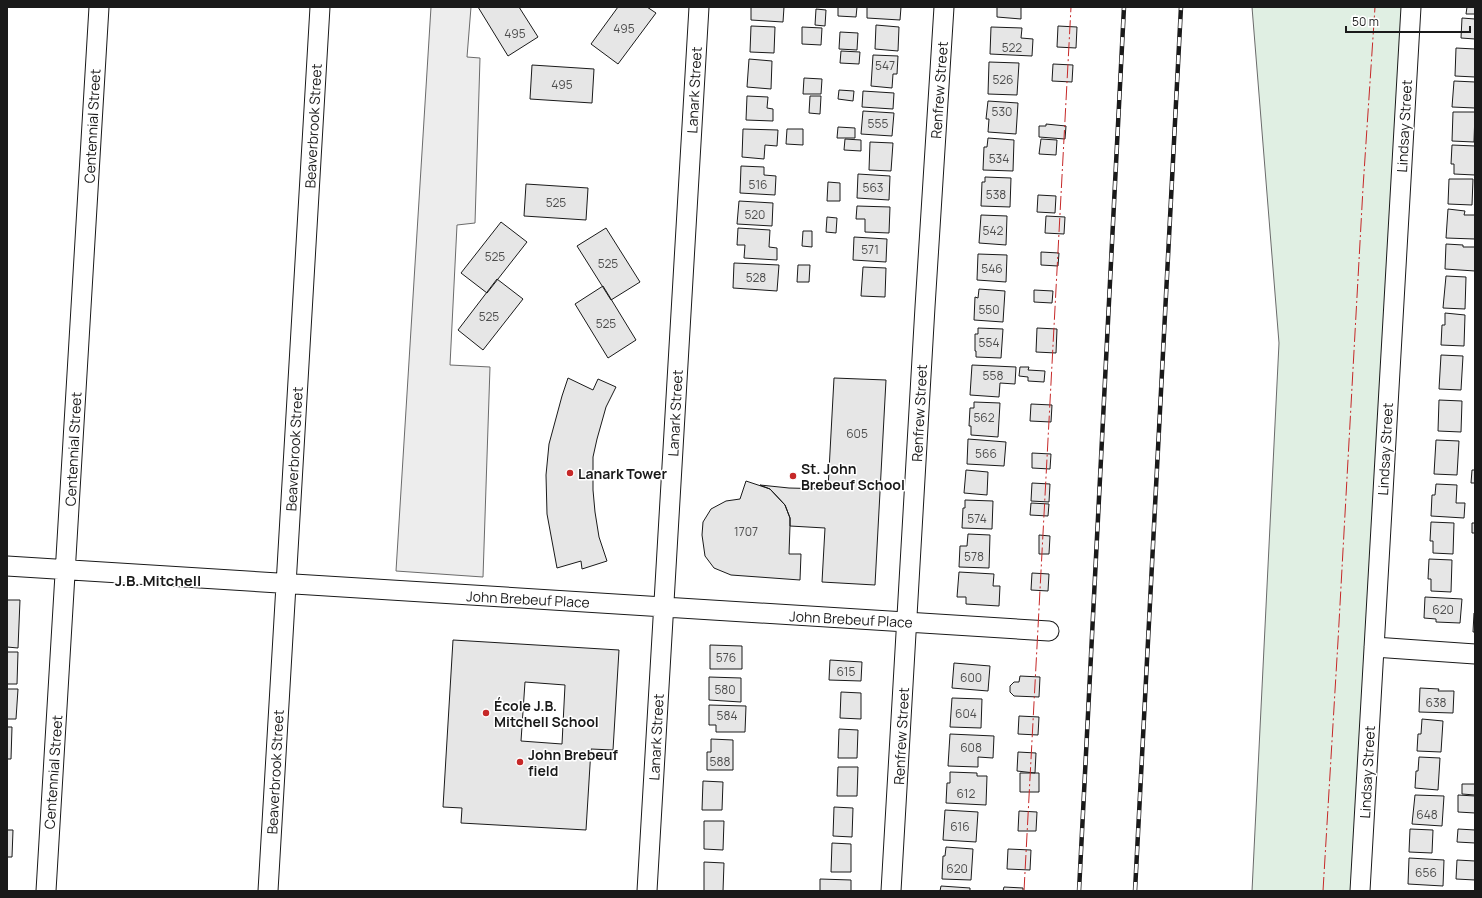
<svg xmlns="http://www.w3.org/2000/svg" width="1482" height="898" font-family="Manrope,sans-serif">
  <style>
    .green { fill: #e0efe3; stroke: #6a6a6a }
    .parking { fill: #ededed; stroke: #6a6a6a }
    .building { fill: #e6e6e6; stroke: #1a1a1a; fill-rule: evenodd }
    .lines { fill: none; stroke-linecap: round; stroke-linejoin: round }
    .minor-casing { stroke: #1a1a1a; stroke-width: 21 }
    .minor { stroke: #fff; stroke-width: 19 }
    .rail-casing { stroke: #1a1a1a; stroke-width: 4.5 }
    .rail { stroke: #fff; stroke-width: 3; stroke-dasharray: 9; stroke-linecap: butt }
    .power { stroke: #c62828; stroke-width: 1; stroke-dasharray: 14 3 2 3; stroke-linecap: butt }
    .poi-dot { fill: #c62828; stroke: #fff; stroke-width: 1.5 }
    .labels { text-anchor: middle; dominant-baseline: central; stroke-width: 3; stroke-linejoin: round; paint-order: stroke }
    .number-label { font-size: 12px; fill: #4d4d4d }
    .street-label { font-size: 14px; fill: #1a1a1a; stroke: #fff }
    .poi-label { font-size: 14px; font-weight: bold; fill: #1a1a1a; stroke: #fff; text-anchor: start }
    .neighbourhood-label { font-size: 15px; font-weight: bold; fill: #1a1a1a; stroke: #fff }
  </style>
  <rect width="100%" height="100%" fill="#fff"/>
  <path class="green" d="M1252,7H1411L1360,891H1252L1279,343Z"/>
  <path class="parking" d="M431,7H471L467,57L480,58L475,223L457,225L450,365L490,367L483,577L396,571Z"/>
  <path class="building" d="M478,7H519L538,37L508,56Z
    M618,7H647L656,13L618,64L591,44Z
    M751,7H784L783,22L751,20Z
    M838,7H857L856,17L838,16Z
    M867,7H901L900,20L867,18Z
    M997,7H1021V19L997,17Z
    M1467,7H1475V14H1466Z
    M816,9L826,10L825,26L815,25Z
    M1462,18L1475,19V43V39L1461,38Z
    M876,25L899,27L898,51L875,49Z
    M751,26L775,27L774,53L750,52Z
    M1058,26L1077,27L1076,48L1057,47Z
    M802,27L822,28L821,45L802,44Z
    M991,27L1022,28L1021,38L1033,39L1032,56L990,54Z
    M840,32L858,33L857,50L839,49Z
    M1456,48L1475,49V77L1455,76Z
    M841,51L860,52L859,64L840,63Z
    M873,55L898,56L897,74H893L892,88L871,86Z
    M749,59L772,61L771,89L747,87Z
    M989,62L1019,63L1017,95L988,94Z
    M1053,64L1073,65L1072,82L1052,81Z
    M532,65L594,69L592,103L530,99Z
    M804,78L822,79L821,94H803Z
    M1454,81L1475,82V108L1452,107Z
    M839,90L854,91L853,101L838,99Z
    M863,91L894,93L893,109L862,107Z
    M747,96L768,97L767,108L773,109V121L746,120Z
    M810,96H821L820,114L809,113Z
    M988,101L1018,103L1016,134L988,132L989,119H986Z
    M863,111L894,113L892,136L861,134Z
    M1453,112H1475L1474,142L1452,141Z
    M1046,124L1066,126L1065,139L1039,137V126H1046Z
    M838,127L855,128V138H837Z
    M743,129L778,130L777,146L765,145L764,159L742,157Z
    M787,129H803V145L786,144Z
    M988,138L1014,140L1013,171L983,170L984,147H987Z
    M845,139L861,140V151L844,150Z
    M1041,139L1057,140L1056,155L1039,154Z
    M870,142L893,143L891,171L869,170Z
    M1452,145L1475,146V175L1454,174V164H1451Z
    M741,166L764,167V175L776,176L775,195L740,193Z
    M858,174L890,176L889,200L857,198Z
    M985,177L1011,178L1010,207L981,206L982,182H985Z
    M1449,179H1473L1472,205L1448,204Z
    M828,182L840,183V201H827Z
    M526,184L588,188L586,220L524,216Z
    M1038,195L1056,196L1055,213L1037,212Z
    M739,201L773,203L772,226L737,224Z
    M857,206L890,207L889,233L865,232V219H856Z
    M1448,209L1465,211L1464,215H1475V239L1446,238Z
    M981,215L1007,216L1006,245L979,243Z
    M1046,216L1065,217L1064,234L1045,233Z
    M827,217L837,218L836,233L826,232Z
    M501,222L527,242L487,293L461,273Z
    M606,228L640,282L611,300L577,246Z
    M738,228L770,230L769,247L777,248V260L744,258L745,245H737Z
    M803,231H812V247L802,246Z
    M854,237L887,239L886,262L853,260Z
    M1446,244L1463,245V247H1475V271L1445,269Z
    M1041,252L1059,253L1058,266L1041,265Z
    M978,254L1007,255L1006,282L977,280Z
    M734,263L779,265L777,291L733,288Z
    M798,265H810L809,282H797Z
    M863,267L886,268L885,297L861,296Z
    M1446,276L1466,277L1465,309L1443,308Z
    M497,279L523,299L483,350L458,330Z
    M603,286L636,340L608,358L575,304Z
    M979,289L1005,291L1003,322L974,320L975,297L978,298Z
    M1034,290L1053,291L1052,303L1034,302Z
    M1445,313L1465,315L1464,346L1441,345L1442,325H1445Z
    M978,328L1003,329L1001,358L976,357V351H975V334H978Z
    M1037,328L1057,329L1056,353L1036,352Z
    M1441,355L1463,356L1461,390L1439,389Z
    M972,365L1016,367L1015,384L1000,383L999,397L970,395Z
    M1020,367H1029L1028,370L1045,371L1044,382L1028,381V377L1019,376Z
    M568,378L593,390L598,379L616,387L606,407L597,439L593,457V490L595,512L599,537L607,561L582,569L581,561L557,568L547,514L546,475L549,444L562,396Z
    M834,378L886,380L875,585L822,582L825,528L790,526V518L785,505L770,489L760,485L789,488L828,489Z
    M1439,400L1462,401L1461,432L1438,431Z
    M974,402L1000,403L998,437L971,435V426H969L970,408H974Z
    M1031,404L1052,405L1051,422L1030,421Z
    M968,439L1006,442L1004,466L967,464Z
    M1436,440L1459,441L1457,475L1434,474Z
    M1032,453L1051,454L1050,469L1032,468Z
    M966,470L988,472L987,495L964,493Z
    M1472,470H1475V483H1471Z
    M746,481L770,489L785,505L790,518V526L789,554H801L800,580L731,575L714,568L705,556L702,535L703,522L711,509L726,501L740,499Z
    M1032,483L1050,484L1049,502L1031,501Z
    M1436,484L1457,485L1456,503H1465L1464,518L1431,516L1432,495H1435Z
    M965,500L993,501L992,529L962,528L963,508H965Z
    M1031,503L1049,504L1048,516L1030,515Z
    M1431,522L1454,523L1453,554L1433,553V541H1430Z
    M1472,523H1475V533H1472Z
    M968,534L990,535L989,568L959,567L960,546H967Z
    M1039,535L1050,536L1049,554H1039Z
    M1429,559L1452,560L1451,592L1431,591V579H1428Z
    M959,572L994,574L993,586H1000L999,606L966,604V597H957Z
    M1032,573L1049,574L1048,591L1031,590Z
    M1425,597L1462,599L1460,623L1436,622V619L1424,618Z
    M7,600H20L18,648L7,647Z
    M1474,613H1475V632H1473Z
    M453,640L619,650L613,750L591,749L586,830L461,823L462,808L443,807ZM525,682L565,685L562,744L521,741Z
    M710,645L742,646V669H710Z
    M7,652H18L17,684H7Z
    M830,660L862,662L861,681L829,680Z
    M954,663L990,666L988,691L952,688Z
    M1020,676L1040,677L1039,697L1014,696L1010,692V686L1014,682H1019Z
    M709,677L741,678V702L709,700Z
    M1420,688L1439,689L1438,691H1454L1453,713L1419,712Z
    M7,689H18L16,719H7Z
    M841,692L861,693V719L840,718Z
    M952,698L982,699L981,728L950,727Z
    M709,705L746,706L745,732H716V725H709Z
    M1019,716L1039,717L1038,735L1018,734Z
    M1422,719L1443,721L1441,752L1417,751L1418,734H1421Z
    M7,727H12L11,759H7Z
    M839,729L858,730L857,758H838Z
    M950,734L994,736L993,758L978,757V767L948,766Z
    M711,739L733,740V770H707V752H711Z
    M1018,752L1036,753L1035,773L1017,771Z
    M1419,757L1440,758L1438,790L1415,788L1416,771H1418Z
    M838,767H858L857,796H837Z
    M950,772L977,773V776H987L986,805L946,803L947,783H950Z
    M1020,773H1039V792H1020Z
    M703,781L723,782L722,810H702Z
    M1462,784H1475V795L1462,794Z
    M1415,795L1444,796L1442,826L1412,824Z
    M1458,795L1475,796V813L1458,812Z
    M834,807L853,808L852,837L833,836Z
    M945,810L978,812L976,842L943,840Z
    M1019,811L1037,812L1036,831H1018Z
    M704,821H724L723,850L704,849Z
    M1410,829L1433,830L1432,853L1409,852Z
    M1458,829L1475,830V843L1457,842Z
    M7,830H13L12,857H7Z
    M832,843L851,844V872H831Z
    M946,847L973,849L971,880L942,879L943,856H945Z
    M1008,849L1031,850L1030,870L1007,869Z
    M1409,858L1444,860L1443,886L1408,884Z
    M1457,860L1475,861V880L1456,879Z
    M704,862L724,863L723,891H704Z
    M820,879L851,880V891H820Z
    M941,886L970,888V891H940Z
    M1004,887L1023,888V891H1003Z"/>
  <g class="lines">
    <defs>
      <path id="minor" d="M7,566L1049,631
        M1374,647L1475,654
        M46,891L99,7
        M268,891L320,7
        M647,891L699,7
        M891,891L925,307L944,7
        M1360,891L1411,7"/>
    </defs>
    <use href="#minor" class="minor-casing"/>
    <use href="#minor" class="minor"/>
    <defs>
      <path id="rail" d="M1079,891L1124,7
        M1135,891L1181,7"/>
    </defs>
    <use href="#rail" class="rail-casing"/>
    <use href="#rail" class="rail"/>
    <path class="power" d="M1024,891L1071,7
      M1323,891L1338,641L1363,188L1375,7"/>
  </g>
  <g class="poi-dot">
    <circle cx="570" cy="473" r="4"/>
    <circle cx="793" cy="476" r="4"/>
    <circle cx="486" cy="713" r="4"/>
    <circle cx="520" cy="762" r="4"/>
  </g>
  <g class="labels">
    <g class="number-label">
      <text x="624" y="28">495</text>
      <text x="515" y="33">495</text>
      <text x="1012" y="47">522</text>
      <text x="885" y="65">547</text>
      <text x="1003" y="79">526</text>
      <text x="562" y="84">495</text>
      <text x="1002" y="111">530</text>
      <text x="878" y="123">555</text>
      <text x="999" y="158">534</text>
      <text x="758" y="184">516</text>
      <text x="873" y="187">563</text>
      <text x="996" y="194">538</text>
      <text x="556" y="202">525</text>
      <text x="755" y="214">520</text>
      <text x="993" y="230">542</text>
      <text x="870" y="249">571</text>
      <text x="495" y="256">525</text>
      <text x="608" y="263">525</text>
      <text x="992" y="268">546</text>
      <text x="756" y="277">528</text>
      <text x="989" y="309">550</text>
      <text x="489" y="316">525</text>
      <text x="606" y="323">525</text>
      <text x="989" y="342">554</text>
      <text x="993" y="375">558</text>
      <text x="984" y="417">562</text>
      <text x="857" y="433">605</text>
      <text x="986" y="453">566</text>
      <text x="977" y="518">574</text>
      <text x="746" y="531">1707</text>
      <text x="974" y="556">578</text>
      <text x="1443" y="609">620</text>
      <text x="726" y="657">576</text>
      <text x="846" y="671">615</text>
      <text x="971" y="677">600</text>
      <text x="725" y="689">580</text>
      <text x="1436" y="702">638</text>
      <text x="966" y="713">604</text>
      <text x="727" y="715">584</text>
      <text x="971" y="747">608</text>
      <text x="720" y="761">588</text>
      <text x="966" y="793">612</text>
      <text x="1427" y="814">648</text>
      <text x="960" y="826">616</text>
      <text x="957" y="868">620</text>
      <text x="1426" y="872">656</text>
    </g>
    <g class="street-label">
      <text transform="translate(694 90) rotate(-87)">Lanark Street</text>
      <text transform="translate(939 90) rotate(-86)">Renfrew Street</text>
      <text transform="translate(92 126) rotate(-87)">Centennial Street</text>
      <text transform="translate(313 126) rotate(-87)">Beaverbrook Street</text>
      <text transform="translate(1404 126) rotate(-87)">Lindsay Street</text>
      <text transform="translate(675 413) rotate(-87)">Lanark Street</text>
      <text transform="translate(919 413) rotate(-87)">Renfrew Street</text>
      <text transform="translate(73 449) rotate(-87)">Centennial Street</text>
      <text transform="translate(294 449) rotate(-87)">Beaverbrook Street</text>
      <text transform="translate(1385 449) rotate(-87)">Lindsay Street</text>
      <text transform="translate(528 599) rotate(3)">John Brebeuf Place</text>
      <text transform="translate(851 619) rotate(3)">John Brebeuf Place</text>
      <text transform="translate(901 736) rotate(-87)">Renfrew Street</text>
      <text transform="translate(656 737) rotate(-87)">Lanark Street</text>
      <text transform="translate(53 772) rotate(-86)">Centennial Street</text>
      <text transform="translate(275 772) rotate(-87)">Beaverbrook Street</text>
      <text transform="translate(1367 772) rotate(-87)">Lindsay Street</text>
    </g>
    <g class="poi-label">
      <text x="801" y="468">St. John<tspan x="801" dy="16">Brebeuf School</tspan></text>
      <text x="578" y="473">Lanark Tower</text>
      <text x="494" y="705">École J.B.<tspan x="494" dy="16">Mitchell School</tspan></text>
      <text x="528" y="754">John Brebeuf<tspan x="528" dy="16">field</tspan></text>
    </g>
    <g class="neighbourhood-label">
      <text x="158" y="580">J.B. Mitchell</text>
    </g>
  </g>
  <rect width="1482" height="898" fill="none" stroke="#1a1a1a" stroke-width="16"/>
  <path d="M1346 26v6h124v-6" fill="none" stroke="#1a1a1a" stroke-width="2"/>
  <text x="1352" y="26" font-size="12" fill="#1a1a1a" stroke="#ffffff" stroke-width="3" paint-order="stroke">50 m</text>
</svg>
